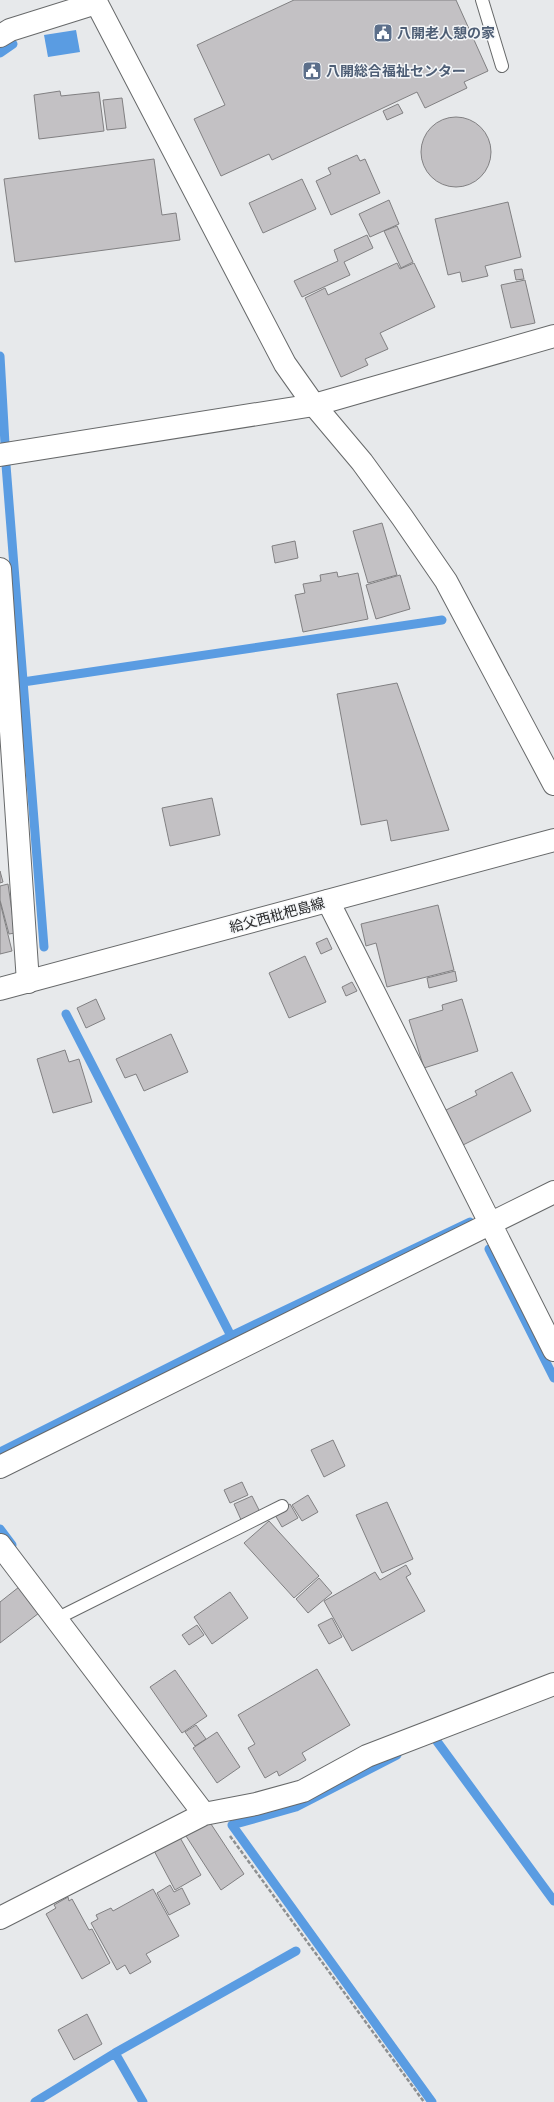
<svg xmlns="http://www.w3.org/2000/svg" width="554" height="2102" font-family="Arial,'Noto Sans JP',sans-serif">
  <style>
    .water { fill: #5a9ce2 }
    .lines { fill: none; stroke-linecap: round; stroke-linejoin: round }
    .stream { stroke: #5a9ce2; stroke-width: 9 }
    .building { fill: #c3c1c4; stroke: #818082 }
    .lane-casing { stroke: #67696a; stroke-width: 14 }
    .street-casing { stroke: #67696a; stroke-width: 24 }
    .secondary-casing { stroke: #67696a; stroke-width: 24 }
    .path { stroke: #8d8f90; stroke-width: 2.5; stroke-dasharray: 4 2; stroke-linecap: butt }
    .lane { stroke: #fff; stroke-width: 12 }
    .street { stroke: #fff; stroke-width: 22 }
    .secondary { stroke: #fff; stroke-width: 22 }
    .labels { text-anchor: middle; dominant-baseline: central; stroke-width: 3; stroke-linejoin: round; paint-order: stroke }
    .service-label { font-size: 14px; font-weight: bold; fill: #4e5e75; stroke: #f4f6f8; text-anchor: start }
    .street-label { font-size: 14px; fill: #272829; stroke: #f4f6f8 }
  </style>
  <rect width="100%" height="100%" fill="#e7e9eb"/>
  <path class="water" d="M76,30L80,52L48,57L44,35Z"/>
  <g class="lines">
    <path class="stream" d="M0,53L13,44
      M0,356L5,444
      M6,465L44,947
      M23,682L442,620
      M66,1014L231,1336L470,1222
      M489,1249L554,1378
      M0,1452L231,1336
      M0,1529L12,1545
      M433,1736L554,1901
      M397,1755L296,1807L232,1825L432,2102
      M115,2053L143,2102
      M35,2102L115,2053L296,1951"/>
  </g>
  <path class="building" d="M294,0H456L488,71L464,82L467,88L425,108L417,92L272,160L269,154L221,176L194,119L225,105L197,45Z
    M60,91L61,96L99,92L104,131L39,139L34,95Z
    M122,98L126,128L107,130L103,100Z
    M398,104L403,113L387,120L383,111Z
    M421 152a35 35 0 1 1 70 0a35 35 0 1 1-70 0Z
    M357,155L360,161L365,159L380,193L331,215L316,181L331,174L328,168Z
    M154,159L162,215L176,213L180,240L15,262L4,179Z
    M302,179L316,209L263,233L249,203Z
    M389,200L399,224L370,237L359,214Z
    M508,202L521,257L485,266L488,276L462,282L460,272L448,275L435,219Z
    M397,226L413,262L401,268L384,231Z
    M367,235L373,248L344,262L350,275L302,297L294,281L338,261L334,250Z
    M397,263L400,269L414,263L435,307L380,333L388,349L365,359L368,365L341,377L305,298L325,288L328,295Z
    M522,269L524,279L516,280L514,270Z
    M525,280L535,323L511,328L501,285Z
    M382,523L397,575L368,583L353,531Z
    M295,541L298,558L275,563L272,546Z
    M337,572L338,577L358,573L368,619L303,632L295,595L305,593L303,584L321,581L320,575Z
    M400,575L410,609L376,619L366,585Z
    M397,683L449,830L391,841L387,820L361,825L337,694Z
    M212,798L220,835L170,846L162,808Z
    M0,871L3,882L0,883Z
    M8,884L15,933L9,934L0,900V886Z
    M0,902L12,951L0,954Z
    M438,905L454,970L387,987L376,943L366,946L361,924Z
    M327,938L332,949L321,954L316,943Z
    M305,956L326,1002L289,1018L269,973Z
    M455,971L457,981L429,988L427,978Z
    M352,982L357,991L346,996L342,987Z
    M96,999L105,1019L86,1028L77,1008Z
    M462,999L478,1051L424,1068L409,1020L443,1010L442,1005Z
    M171,1034L188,1072L144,1091L136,1074L125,1078L116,1059Z
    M65,1050L69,1062L79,1059L92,1102L53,1113L37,1059Z
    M512,1072L531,1111L461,1146L444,1111L477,1095L475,1091Z
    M333,1440L345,1466L324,1477L311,1450Z
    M242,1482L248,1495L230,1503L224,1490Z
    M308,1495L318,1512L302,1521L292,1505Z
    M252,1496L260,1512L242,1522L234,1504Z
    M387,1502L413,1559L382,1573L356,1515Z
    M290,1504L298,1518L282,1527L274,1513Z
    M269,1521L319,1576L294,1598L244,1543Z
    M406,1565L411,1574L406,1577L425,1611L352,1651L324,1601L375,1572L380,1580Z
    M319,1578L332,1593L308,1613L296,1599Z
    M19,1587L39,1613L0,1643V1602Z
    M230,1592L248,1618L212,1644L194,1617Z
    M332,1618L342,1637L329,1644L318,1625Z
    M197,1625L204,1635L189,1645L182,1635Z
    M317,1669L350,1725L302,1753L306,1760L279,1776L277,1771L265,1778L248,1748L255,1744L238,1715Z
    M175,1670L207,1716L182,1733L150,1687Z
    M196,1725L206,1739L195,1746L185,1732Z
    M217,1732L240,1767L217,1783L193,1748Z
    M209,1821L244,1874L221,1890L186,1836Z
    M178,1834L201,1875L175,1890L152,1847Z
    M170,1885L174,1892L182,1888L190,1904L169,1915L157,1893Z
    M153,1889L179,1936L146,1954L151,1962L130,1974L125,1965L117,1970L91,1923L98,1919L96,1915L111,1908L113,1911Z
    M68,1897L69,1901L72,1899L89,1930L92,1929L110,1963L82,1979L46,1914L56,1908L54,1905Z
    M87,2014L102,2044L74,2060L58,2030Z"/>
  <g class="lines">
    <defs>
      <path id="lane" d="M482,0L502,66
        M56,1619L282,1506"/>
      <path id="street" d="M0,36L10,30L96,3
        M0,455L314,405L554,336
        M0,569L28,982
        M328,901L554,1350
        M0,1467L554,1192
        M0,1545L204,1814
        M0,1918L204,1814L256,1804L303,1791L367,1756L554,1684"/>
      <path id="secondary" d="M95,0L285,364L314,405L362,462L402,517L446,581L554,784
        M0,989L554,840"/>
    </defs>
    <use href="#lane" class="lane-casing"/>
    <use href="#street" class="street-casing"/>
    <use href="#secondary" class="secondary-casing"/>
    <path class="path" d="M230,1836L424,2102"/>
    <use href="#lane" class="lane"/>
    <use href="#street" class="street"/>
    <use href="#secondary" class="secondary"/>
  </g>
  <defs>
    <symbol id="civic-square" viewBox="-11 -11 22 22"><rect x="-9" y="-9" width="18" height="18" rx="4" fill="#5c6f8a" stroke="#f4f6f8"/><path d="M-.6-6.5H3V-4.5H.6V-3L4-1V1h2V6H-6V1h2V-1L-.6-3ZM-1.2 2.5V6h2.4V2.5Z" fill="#fff"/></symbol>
  </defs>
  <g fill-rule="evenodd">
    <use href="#civic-square" x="372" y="22" width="22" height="22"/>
    <use href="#civic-square" x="301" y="60" width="22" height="22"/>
  </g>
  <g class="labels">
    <g class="service-label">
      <text x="397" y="33">八開老人憩の家</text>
      <text x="326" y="71">八開総合福祉センター</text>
    </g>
    <g class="street-label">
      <text transform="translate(277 915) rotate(-15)">給父西枇杷島線</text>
    </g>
  </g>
</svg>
